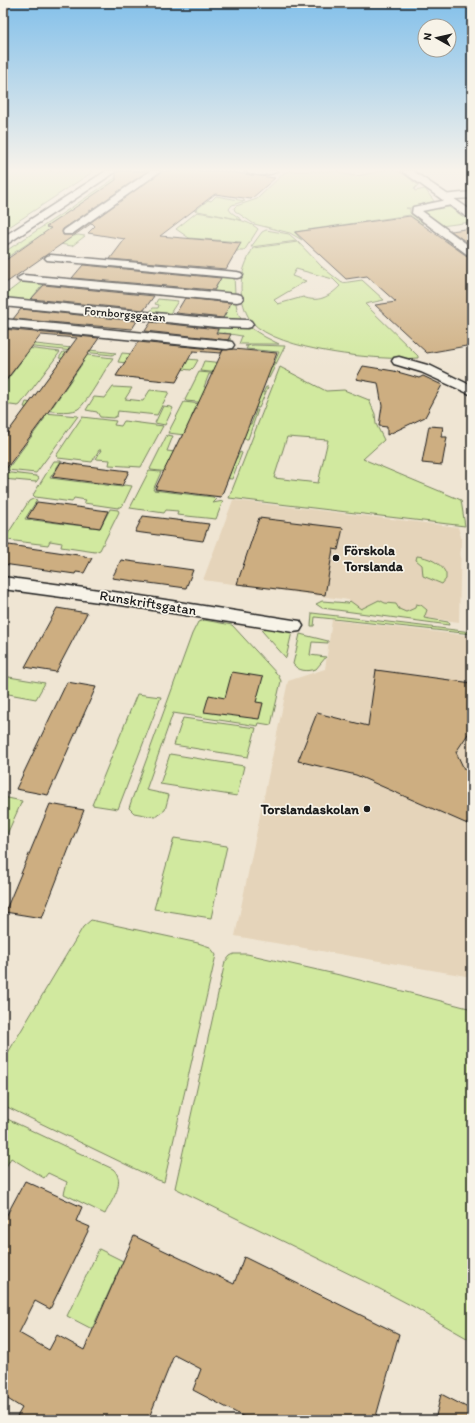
<svg xmlns="http://www.w3.org/2000/svg" width="475" height="1423" font-family="Itim,sans-serif">
  <style>
    .built { fill: #e5d4ba }
    .green { fill: #d1e99f; stroke: #76825e; fill-rule: evenodd }
    .building { fill: #cdae81; stroke: #1c1c1c }
    .lines { fill: none; stroke-linecap: round; stroke-linejoin: round }
    .minor-casing { stroke: #1c1c1c; stroke-width: 3 }
    .tertiary-casing { stroke: #1c1c1c; stroke-width: 3 }
    .minor { fill: #f7f3e8; fill-rule: evenodd }
    .tertiary { fill: #f7f3e8; fill-rule: evenodd }
    .poi-dot { fill: #1c1c1c; stroke: #f7f3e8; stroke-width: 1.5 }
    .labels { text-anchor: middle; dominant-baseline: central; stroke-width: 3.5; stroke-linejoin: round; paint-order: stroke }
    .far-street-label { font-size: 12px; fill: #1c1c1c; stroke: #f7f3e8 }
    .poi-label { font-size: 14px; font-weight: bold; fill: #1c1c1c; stroke: #f7f3e8; text-anchor: start }
    .street-label { font-size: 14px; fill: #1c1c1c; stroke: #f7f3e8 }
  </style>
  <rect width="100%" height="100%" fill="#efe5d3"/>
  <filter id="ink" filterUnits="userSpaceOnUse"><feTurbulence type="fractalNoise" baseFrequency=".025" numOctaves="2"/><feDisplacementMap in="SourceGraphic" scale="8" xChannelSelector="R" yChannelSelector="G"/><feConvolveMatrix kernelMatrix="1 2 1 2 8 2 1 2 1" color-interpolation-filters="sRGB"/></filter>
  <g filter="url(#ink)">
    <path class="built" d="M233,500L458,527L461,537L459,622L348,608L349,600L203,580Z
      M332,620L472,636V977L235,936L288,681L325,669Z"/>
    <path class="green" d="M3,171H94L3,231Z
      M123,171H130L46,227L63,230L67,227H70L64,233L75,235L74,236L78,235L85,236L72,246L33,240L3,260V253L123,173H121Z
      M291,171H338C360,184 379,165 397,171C404,173 412,181 418,185L414,189L415,191L425,189L434,201L412,208H406L410,209V213L423,223L422,224L410,215L294,232L302,240L290,233L254,224L235,211L234,208L236,206L257,199L285,172Z
      M216,196L245,201L232,205L229,209L231,212L242,220L188,209L196,210L208,200L211,201Z
      M441,207H449L471,222L441,226L422,212V211Z
      M197,212C212,215 247,218 258,229L244,251H229H236L241,242L189,238L176,229Z
      M266,230L289,234L297,241L251,247L262,232Z
      M298,242L322,267L342,283L362,280L384,300L365,304L418,356V358C381,361 277,351 252,322C247,316 245,310 243,303C238,282 243,267 253,248ZM296,269L333,279L340,286C329,297 318,303 303,297L278,304L274,300L306,281L292,276Z
      M223,274L234,276L235,294L212,295Z
      M24,280L45,282L27,304L3,301V296Z
      M158,299L178,301L169,315L148,314L153,308H158L159,305L155,304Z
      M233,299H235L238,313L242,321L221,322Z
      M221,324L246,325L265,337L279,344H239L242,336L224,333L222,337L231,339L226,342L204,340L205,337L214,338Z
      M27,343L116,353L112,355L25,346Z
      M254,345L285,346L269,378L200,371L204,361L272,368L279,352L246,349L248,346H245Z
      M10,346L60,352L20,405L18,406L3,404V385L26,355L3,352Z
      M63,352L113,358C105,369 88,402 78,409C68,415 36,409 24,407L26,402L53,406L84,361L59,358Z
      M122,353L198,360L194,367L191,370L118,362Z
      M280,367L326,391L344,390L369,400L375,414L376,424L384,440L363,459L461,500L465,526L229,498ZM287,437L328,440L318,483L274,478Z
      M199,372L222,374H209L204,387L263,393L266,387H268L259,408L186,401L185,400Z
      M113,387L132,388L125,399L143,401L150,390L169,392L157,415L118,411L117,416L113,418L100,417L97,412L86,410L94,397L105,398Z
      M184,402L209,405H197L191,418L251,424L256,411L253,410H258L248,439L202,437L168,433Z
      M163,406L171,407L173,408L165,425L155,423Z
      M45,413L78,416L36,473L7,470L45,418L42,417Z
      M82,417L116,421L114,425L121,426L124,421L163,426L141,467L109,465L110,460L96,459L101,450H99L92,462L58,458L56,456Z
      M167,435L173,436L167,451L236,459L240,452L242,453L232,479L151,470L150,469Z
      M54,461H61L50,478L122,487L124,485L132,486L123,505L118,508L84,503L86,500L74,498L72,502L35,497L33,495Z
      M149,471L161,472L153,490L213,497L216,500L213,503L223,501L216,519L177,515L178,511L166,510L164,513L130,508Z
      M3,472L36,476L39,478L36,482L3,479Z
      M33,499L37,500L25,519L100,528L110,509L118,510L119,512L100,550L95,552L61,547L62,543L50,541L48,545L7,540L5,538L29,501Z
      M417,556C428,557 442,563 446,574V579L442,584L423,576L422,565L416,560Z
      M379,600L385,603L396,604L399,609L406,612L415,608L416,604L421,605L427,610L424,618L448,622L449,625L322,608L316,604L322,601L348,603L350,601L361,609Z
      M312,613L472,632V634L315,617L314,626H311Z
      M204,620L232,625L278,675L281,681L271,725L259,723L258,726L173,713L146,790L169,795L165,810L155,817L134,813L129,808L131,802L192,634L198,622Z
      M266,628L292,632L286,658L262,631Z
      M300,634L328,641V643L312,642L310,655L326,657L316,669C307,672 298,671 293,664Z
      M3,676L45,683L36,699L3,693Z
      M137,694L161,697L118,809L92,805Z
      M183,718L256,728L248,757L174,745Z
      M170,754L244,766L237,796L160,784Z
      M3,797L22,801L3,843Z
      M174,838L227,846L211,918L154,909Z
      M91,920L198,943L210,947L216,955L164,1182L158,1180L3,1105V1061L83,927Z
      M234,954H247L344,976L472,1009V1341L444,1325L416,1308L378,1288L175,1188L225,962L230,956Z
      M3,1117L113,1169C127,1182 111,1201 105,1214L64,1194L67,1182L48,1173L44,1178L11,1158L3,1172Z
      M99,1249L123,1261L92,1329L67,1316Z"/>
    <path class="building" d="M118,171H148L63,229L62,231L63,235H73L162,171H221L275,178L251,199L215,194L160,236L241,243L226,269L110,259L125,239L88,233L95,226L92,223L3,285V262L51,228L46,227L116,180V173Z
      M410,216L467,256L472,257V345L427,353L375,305L396,302L367,276L346,279L295,232Z
      M472,228V246L451,231Z
      M83,265L221,278L214,290L72,278Z
      M44,285L154,296L144,310L31,299Z
      M185,298L231,303L223,318L176,313Z
      M21,309L137,321L132,329L13,319Z
      M151,322L218,329L216,333L231,334L228,340L145,331Z
      M3,329L99,338L44,418L3,473V439L77,338L41,335L3,384Z
      M138,342L223,350L221,353L193,351L176,382L116,376Z
      M233,349L277,353L221,497L155,489L180,438H182L223,350Z
      M363,366L394,371L419,378L423,376L442,385L425,417L387,435V427L379,426L382,406L378,383L356,379Z
      M429,426L443,427L441,437H447L442,465L422,463Z
      M61,462L79,465L129,471L122,486L52,477Z
      M37,502L108,511L100,528L27,518Z
      M143,516L209,524L203,541L135,532Z
      M259,518L343,528L338,550L333,549L325,595L237,584Z
      M9,545L85,556L84,557L92,558L84,573L76,572L75,574L3,564V555Z
      M121,560L193,570L186,588L112,578Z
      M57,608L87,613L56,672L25,667Z
      M376,670L472,683V728L456,752L464,769L472,772V826L356,775L298,761L317,713L368,726Z
      M232,672L263,677L256,702L263,703L259,719L204,712L209,695L225,698Z
      M67,682L96,687L48,795L16,789Z
      M50,804L84,810L42,918L5,912Z
      M25,1181L82,1207L76,1221L90,1227L50,1309L35,1301L19,1333L49,1350L57,1335L84,1350L134,1236L234,1284L244,1257L399,1334L375,1420H250L193,1390L201,1369L174,1355L148,1420H15L22,1408L3,1396V1222Z
      M441,1394L472,1410V1420H435Z"/>
    <g class="lines">
      <defs>
        <path id="minor" d="M150,171H161L72,234H64L63,232L64,230Z
          M245,171H277C272,176 250,176 245,171Z
          M472,192V198L454,199L457,202L456,204L422,211L472,248V256L468,255L412,213L413,207L447,200L442,199L441,197L442,195Z
          M51,255L237,272L241,273L243,275L241,277L237,278L47,260L45,258L47,256Z
          M23,275L237,294L241,295L243,298L241,301L237,302L19,281L17,279L19,277Z
          M3,298L217,319L247,320L251,321L253,324L251,327L247,328L217,327L3,306Z
          M3,319L227,341L232,342L234,345L232,348L227,349L3,327Z
          M399,357L431,366L472,386V395L421,372L394,364L392,361L394,358Z
          M3,577L121,593L293,620L300,621L303,626L300,631L293,632L121,605L3,589Z"/>
        <path id="tertiary" d="M106,171H117L7,244L3,245V237Z
          M402,171H413L472,211V219L468,218Z"/>
      </defs>
      <use href="#minor" class="minor-casing"/>
      <use href="#tertiary" class="tertiary-casing"/>
      <use href="#minor" class="minor"/>
      <use href="#tertiary" class="tertiary"/>
    </g>
  </g>
  <linearGradient id="sky" x2="0" y2="1"><stop stop-color="#83c0ea"/><stop offset="0.46" stop-color="#f8f3eb"/><stop offset="1" stop-color="#f8f3eb" stop-opacity="0"/></linearGradient>
  <rect width="475" height="370" fill="url(#sky)"/>
  <g class="poi-dot">
    <circle cx="336" cy="558" r="4"/>
    <circle cx="367" cy="809" r="4"/>
  </g>
  <g class="labels">
    <g class="far-street-label">
      <text transform="translate(125 314) rotate(5)">Fornborgsgatan</text>
    </g>
    <g class="poi-label">
      <text x="344" y="550">Förskola<tspan x="344" dy="16">Torslanda</tspan></text>
      <text x="359" y="809" text-anchor="end">Torslandaskolan</text>
    </g>
    <g class="street-label">
      <text transform="translate(148 603) rotate(9)">Runskriftsgatan</text>
    </g>
  </g>
  <rect width="475" height="1423" fill="none" stroke="#f7f3e8" stroke-width="16"/>
  <rect x="8" y="8" width="459" height="1407" fill="none" stroke="#1c1c1c" stroke-width="1.5" filter="url(#ink)"/>
  <g transform="translate(437 38) rotate(278)"><circle r="19" fill="#f7f3e8" stroke="#9f9d96"/>
  <path d="M0-3L7 15L0 10L-7 15Z" fill="#1c1c1c"/>
  <text y="-6" font-size="11" font-weight="bold" text-anchor="middle" fill="#1c1c1c">N</text>
  </g>
</svg>
